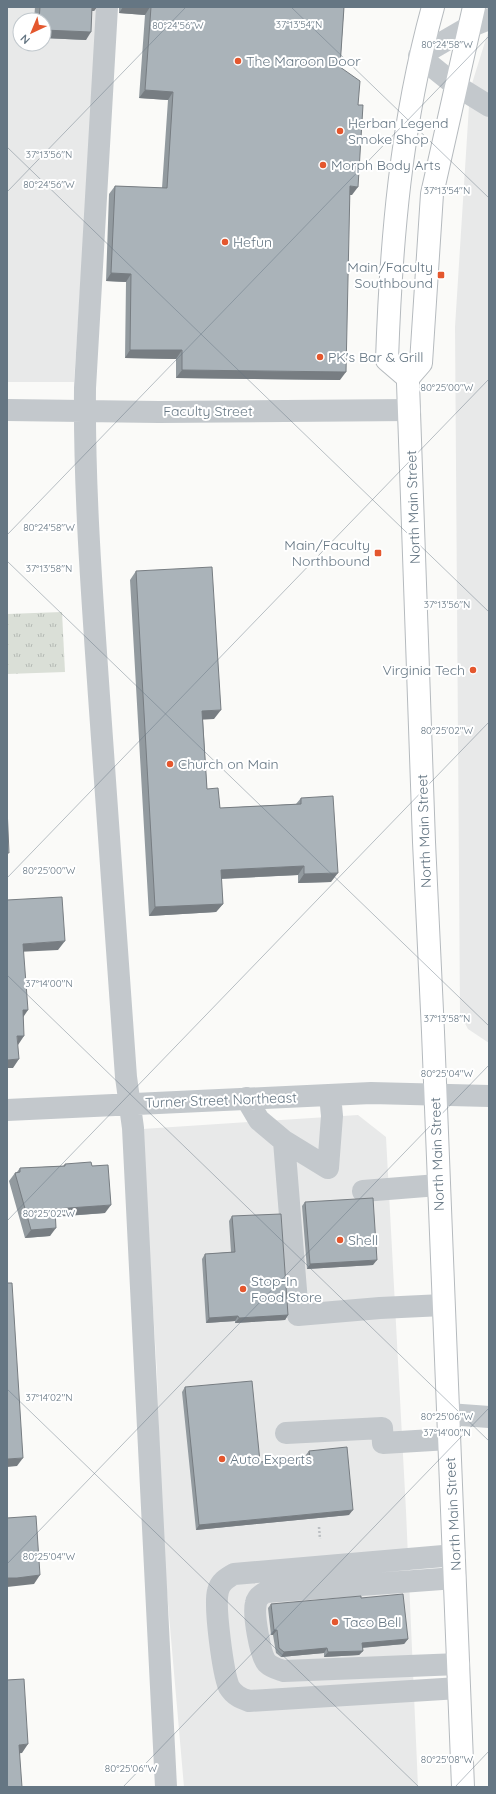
<svg xmlns="http://www.w3.org/2000/svg" width="496" height="1794" font-family="Quicksand,sans-serif">
  <style>
    .built { fill: #e8e9e9; fill-rule: evenodd }
    .grass { fill: url(#grass-tufts) }
    .lines { fill: none; stroke-linecap: round; stroke-linejoin: round }
    .major-casing { stroke: #b5babe; stroke-width: 24 }
    .path { stroke: #bbbfc2; stroke-width: 2.5; stroke-dasharray: 2 2; stroke-linecap: butt }
    .minor { stroke: #c3c8cc; stroke-width: 22 }
    .major { stroke: #fff; stroke-width: 22 }
    .wall { fill: #929a9f }
    .shaded-wall { fill: #777d82 }
    .building { fill: #aab3b9; stroke: #777d82 }
    .ticks { fill: none; stroke: #657683; stroke-width: 1; stroke-opacity: 0.45 }
    .poi-dot { fill: #e4572e; stroke: #fff; stroke-width: 1.5 }
    .labels { text-anchor: middle; dominant-baseline: central; stroke-width: 4; stroke-linejoin: round; paint-order: stroke }
    .poi-label { font-size: 14px; fill: #657683; stroke: #fff; text-anchor: start }
    .street-label { font-size: 14px; fill: #657683; stroke: #fff }
    .ticks-label { font-size: 10px; text-anchor: middle; fill: #657683; stroke: #fff; stroke-width: 4; stroke-linejoin: round; paint-order: stroke }
  </style>
  <defs>
    <pattern id="grass-tufts" width="24" height="20" patternUnits="userSpaceOnUse"><rect width="24" height="20" fill="#dadfd7"/><path d="M3 7l-1-3M5 7V3M7 7l1-3M15 17l-1-3M17 17v-4M19 17l1-3" fill="none" stroke="#b4b9b4"/></pattern>
  </defs>
  <rect width="100%" height="100%" fill="#fafaf8"/>
  <path class="built" d="M7,7H99L74,382H7ZM20,20H44V44H20Z
    M489,29V1043L468,1029L460,1014L455,327L470,90Z
    M358,1115L386,1137L406,1511L418,1787H184L162,1535L157,1373L142,1129Z"/>
  <path class="grass" d="M62,612L65,672L7,674V614Z"/>
  <g class="lines">
    <defs>
      <path id="major" d="M408,378L387,360C391,241 401,123 433,7
        M463,1787L433,1032L424,842L408,383V378L421,363L432,194L474,7"/>
    </defs>
    <use href="#major" class="major-casing"/>
    <path class="path" d="M319,1527L320,1539"/>
    <path class="minor" d="M107,7L85,388C84,491 92,594 99,696C108,823 117,950 126,1077L133,1128L166,1787
      M489,19L469,27L419,56L455,85L489,106
      M7,410L159,412L410,410
      M246,1098L259,1120L284,1141L328,1168L332,1116L330,1095
      M7,1110L371,1093L489,1096
      M284,1141L298,1315L380,1308L443,1305
      M363,1191L438,1185
      M448,1414L489,1417
      M286,1433L382,1428L383,1443L449,1439
      M455,1555L234,1574C227,1578 220,1582 218,1591C214,1606 223,1673 229,1687C234,1695 240,1698 249,1701L459,1688
      M455,1578L266,1592C262,1594 257,1597 256,1603C253,1614 260,1655 267,1663C272,1668 278,1669 284,1671L459,1664"/>
    <use href="#major" class="major"/>
  </g>
  <path class="wall" d="M35,7H97L94,11H92L86,40L44,38V20H34Z
    M119,7H344L340,67L352,195H350L340,380L176,378V359L125,358L126,282L106,281L109,194L115,186L162,188L168,100L139,98L145,15L119,13Z
    M136,571L214,719H203L207,789L220,808L296,804L301,798L331,882L298,883V875L221,879L223,904L216,912L149,916L130,580Z
    M65,1164L105,1213L55,1217L50,1236L25,1238L9,1181L15,1173L17,1172L20,1168L63,1166Z
    M305,1202L373,1265L307,1269L302,1206Z
    M232,1216L288,1315L285,1320L235,1323V1321L206,1323L202,1259L205,1254L231,1252L229,1221Z
    M185,1387L260,1462L306,1458L305,1456L309,1451L349,1515L196,1530L182,1392Z
    M361,1598L408,1639L404,1644L362,1648L363,1651L359,1655L324,1657V1653L281,1657L276,1653L273,1635H271L268,1608L271,1604Z"/>
  <path class="shaded-wall" d="M90,7H97L94,11H87Z
    M123,7H150L145,15L119,13Z
    M44,30L91,32L86,40L44,38Z
    M145,90L173,92L168,100L139,98Z
    M350,186L358,187L352,195H344Z
    M111,273L131,274L126,282L106,281Z
    M130,350H182L176,359L125,358Z
    M182,370L346,372L340,380L176,378Z
    M221,710L214,719L196,720L202,711Z
    M304,866L298,875L214,879L221,870Z
    M338,873L331,882L298,883L304,874Z
    M223,904L216,912L149,916L155,907Z
    M65,941L58,950L17,952L23,944Z
    M23,1010H28L22,1019Z
    M17,1036H24L18,1045Z
    M19,1059L13,1068H7V1060Z
    M111,1205L105,1213L49,1217L55,1209Z
    M56,1228L50,1236L25,1238L31,1230Z
    M377,1260L373,1265L307,1269L310,1264Z
    M288,1315L285,1320L235,1323L239,1318Z
    M238,1316L235,1321L206,1323L209,1318Z
    M23,1458L17,1466L7,1467V1459Z
    M353,1510L349,1515L196,1530L199,1525Z
    M40,1575L34,1584L7,1587V1578Z
    M274,1630H277L273,1635H271Z
    M408,1639L404,1644L358,1648L362,1643Z
    M327,1648L324,1653L281,1657L284,1652Z
    M363,1651L359,1655L324,1657L328,1652Z
    M28,1744L22,1753L12,1754L19,1745Z"/>
  <path class="building" d="M40,7H92L91,32L44,30V20H39Z
    M151,7H344L340,67L360,81L358,105H363L358,187L350,186L346,372L182,370V350H130L131,274L111,273L115,186L167,188L173,92L145,90Z
    M212,567L221,710L202,711L207,789L218,788L220,808L301,804V798L333,796L338,873L304,874V866L221,870L223,904L155,907L136,571Z
    M7,807L9,853H7Z
    M62,897L65,941L23,944L28,1010H23L24,1036H17L19,1059L7,1060V900Z
    M91,1162L92,1166L108,1165L111,1205L55,1209L56,1228L31,1230L15,1173L20,1172V1168L65,1166V1164Z
    M373,1198L377,1260L310,1264L305,1202Z
    M281,1214L288,1315L239,1318L238,1316L209,1318L205,1254L235,1252L232,1216Z
    M7,1283H12L23,1458L7,1459Z
    M252,1381L260,1462L310,1457L309,1451L347,1447L353,1510L199,1525L185,1387Z
    M36,1516L40,1575L17,1578H7V1518Z
    M403,1594L408,1639L362,1643L363,1651L328,1652L327,1648L284,1652L279,1648L277,1630H274L271,1604L361,1596V1598Z
    M24,1679L28,1744L19,1745L22,1787H7V1680Z"/>
  <path class="ticks" d="M291,7L489,198M7,147L489,612M7,192L186,7M7,535L489,36M7,561L489,1026M7,878L489,379M7,975L489,1441M7,1221L489,722M7,1389L419,1787M7,1564L489,1065M123,1787L489,1408M455,1787L489,1751"/>
  <g class="poi-dot">
    <circle cx="238" cy="61" r="4"/>
    <circle cx="340" cy="131" r="4"/>
    <circle cx="323" cy="165" r="4"/>
    <circle cx="225" cy="242" r="4"/>
    <rect x="437" y="271" width="8" height="8" rx="2"/>
    <circle cx="320" cy="357" r="4"/>
    <rect x="374" y="549" width="8" height="8" rx="2"/>
    <circle cx="473" cy="670" r="4"/>
    <circle cx="170" cy="764" r="4"/>
    <circle cx="340" cy="1240" r="4"/>
    <circle cx="243" cy="1289" r="4"/>
    <circle cx="222" cy="1459" r="4"/>
    <circle cx="335" cy="1622" r="4"/>
  </g>
  <g class="labels">
    <g class="poi-label">
      <text x="246" y="61">The Maroon Door</text>
      <text x="348" y="123">Herban Legend<tspan x="348" dy="16">Smoke Shop</tspan></text>
      <text x="331" y="165">Morph Body Arts</text>
      <text x="233" y="242">Hefun</text>
      <text x="433" y="267" text-anchor="end">Main/Faculty<tspan x="433" dy="16">Southbound</tspan></text>
      <text x="328" y="357">PK's Bar &amp; Grill</text>
      <text x="370" y="545" text-anchor="end">Main/Faculty<tspan x="370" dy="16">Northbound</tspan></text>
      <text x="465" y="670" text-anchor="end">Virginia Tech</text>
      <text x="178" y="764">Church on Main</text>
      <text x="348" y="1240">Shell</text>
      <text x="251" y="1281">Stop-In<tspan x="251" dy="16">Food Store</tspan></text>
      <text x="230" y="1459">Auto Experts</text>
      <text x="343" y="1622">Taco Bell</text>
    </g>
    <g class="street-label">
      <text x="208" y="411">Faculty Street</text>
      <text transform="translate(413 507) rotate(-92)">North Main Street</text>
      <text transform="translate(424 831) rotate(-92)">North Main Street</text>
      <text transform="translate(221 1100) rotate(-2)">Turner Street Northeast</text>
      <text transform="translate(437 1154) rotate(-92)">North Main Street</text>
      <text transform="translate(453 1514) rotate(-93)">North Main Street</text>
    </g>
  </g>
  <g class="ticks-label">
    <text x="299" y="28">37°13'54"N</text>
    <text x="178" y="29">80°24'56"W</text>
    <text x="447" y="48">80°24'58"W</text>
    <text x="49" y="158">37°13'56"N</text>
    <text x="49" y="188">80°24'56"W</text>
    <text x="447" y="194">37°13'54"N</text>
    <text x="447" y="391">80°25'00"W</text>
    <text x="49" y="531">80°24'58"W</text>
    <text x="49" y="572">37°13'58"N</text>
    <text x="447" y="608">37°13'56"N</text>
    <text x="447" y="734">80°25'02"W</text>
    <text x="49" y="874">80°25'00"W</text>
    <text x="49" y="987">37°14'00"N</text>
    <text x="447" y="1022">37°13'58"N</text>
    <text x="447" y="1077">80°25'04"W</text>
    <text x="49" y="1217">80°25'02"W</text>
    <text x="49" y="1401">37°14'02"N</text>
    <text x="447" y="1420">80°25'06"W</text>
    <text x="447" y="1436">37°14'00"N</text>
    <text x="49" y="1560">80°25'04"W</text>
    <text x="447" y="1763">80°25'08"W</text>
    <text x="131" y="1772">80°25'06"W</text>
  </g>
  <rect width="496" height="1794" fill="none" stroke="#657683" stroke-width="16"/>
  <g transform="translate(32 32) rotate(224)"><circle r="19" fill="#ffffff" stroke="#c1c8cd"/>
  <path d="M0-3L7 15L0 10L-7 15Z" fill="#e4572e"/>
  <text y="-6" font-size="11" font-weight="bold" text-anchor="middle" fill="#657683">N</text>
  </g>
</svg>
